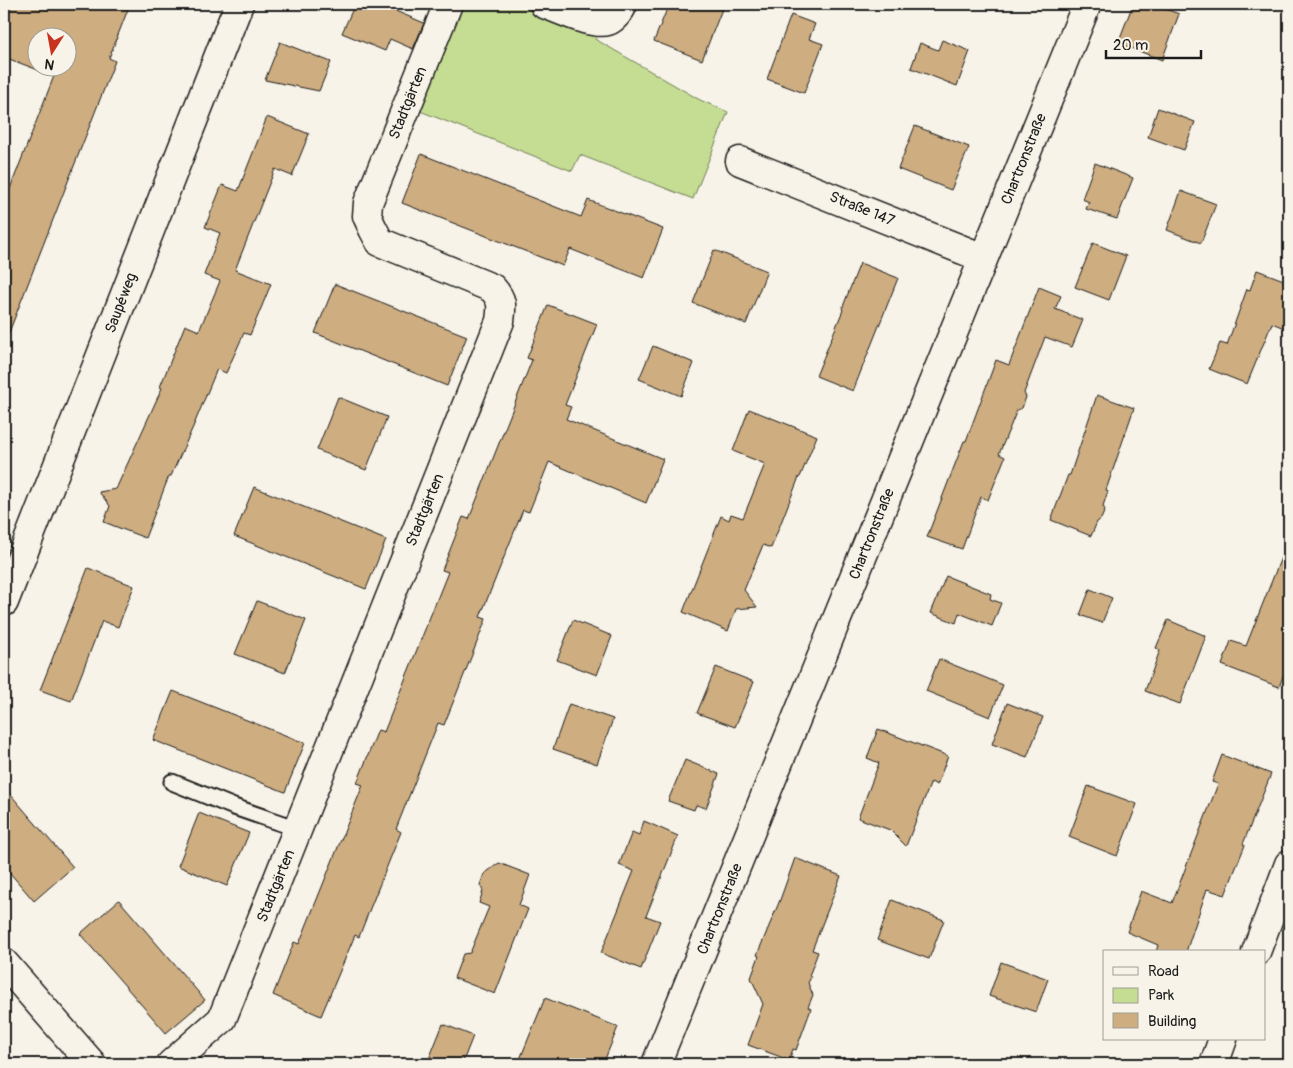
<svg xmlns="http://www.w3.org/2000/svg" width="1293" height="1068" font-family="Pangolin,sans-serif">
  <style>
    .green { fill: #c4dd93; stroke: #707c58 }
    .building { fill: #cead81; stroke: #1c1c1c; fill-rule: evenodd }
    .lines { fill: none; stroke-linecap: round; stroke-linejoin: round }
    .service-casing { stroke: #1c1c1c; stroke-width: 19 }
    .minor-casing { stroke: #1c1c1c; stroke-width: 31 }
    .tertiary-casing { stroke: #1c1c1c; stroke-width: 31 }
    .service { stroke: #f7f3e8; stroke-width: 15 }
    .minor { stroke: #f7f3e8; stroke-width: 28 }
    .tertiary { stroke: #f7f3e8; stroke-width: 28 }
    .labels { text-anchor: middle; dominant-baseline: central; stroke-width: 4; stroke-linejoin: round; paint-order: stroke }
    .street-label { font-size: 15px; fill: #1c1c1c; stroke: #f7f3e8 }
  </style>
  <rect width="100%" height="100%" fill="#f7f3e8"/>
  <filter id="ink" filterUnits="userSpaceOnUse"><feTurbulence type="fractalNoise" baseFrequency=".02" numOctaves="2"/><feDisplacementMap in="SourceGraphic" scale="10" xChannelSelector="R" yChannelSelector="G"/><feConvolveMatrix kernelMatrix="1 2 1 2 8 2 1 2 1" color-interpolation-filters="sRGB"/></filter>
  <g filter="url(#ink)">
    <path class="green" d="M461,4H519L581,27L598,29L595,39L700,100L728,112L693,199L580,155L572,171L420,111Z"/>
    <path class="building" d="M4,4H130L109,58L115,61L6,340H4V204L54,76L4,57ZM38,38H68V68H38Z
      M355,4H379L424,23L413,49L390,39L385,51L342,33Z
      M669,4H708L722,9L702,60L654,41Z
      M1133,4H1152L1179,14L1162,60L1118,43Z
      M791,15L815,24L809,39L823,44L804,93L767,79Z
      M942,40L970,51L957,86L911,68L920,43L938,50Z
      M280,42L331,62L319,91L265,80Z
      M1158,108L1195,122L1184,150L1148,137Z
      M267,117L309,134L292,176L275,169L235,270L271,284L250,335L244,333L226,373L217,369L193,427L171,476H169L145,538L104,522L110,506L99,492L116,489L162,388L160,387L185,325L199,331L220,281L204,275L220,233L205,227L222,185L238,191Z
      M915,126L969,147L951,190L898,169Z
      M421,154L581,217L588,200L663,229L644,278L570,249L563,266L402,203Z
      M1095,163L1133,178L1117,219L1086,209L1089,202L1082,199Z
      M1181,191L1216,204L1201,243L1167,230Z
      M1093,243L1126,256L1109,300L1075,287Z
      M714,250L767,271L746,324L693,303Z
      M860,263L898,278L853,391L816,376L843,310L842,309Z
      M1257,270L1289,282V330L1272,323L1247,384L1209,369L1220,343L1227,345L1247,289L1250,290Z
      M335,284L467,336L447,386L315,333Z
      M1039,287L1061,296L1055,309L1083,320L1072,347L1045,337L1024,393L1026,397L1022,408L1017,410L999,454L1005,457L988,500L981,497L962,549L927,537L964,441H966L996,360L1009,365Z
      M548,305L597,324L565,405L571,407L566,419L663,459L646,503L549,462L529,512L523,510L480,617L486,619L472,655L444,725L438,723L396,829L401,832L369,911L359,937L355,935L321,1016L273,995L294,942L299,944L363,785L357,783L378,730L384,732L448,572L442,570L463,517L469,519L532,360L527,358Z
      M653,346L694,363L681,396L639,379Z
      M1097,395L1134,408L1106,490L1108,491L1103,506L1105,510L1101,519L1097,522L1091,536L1051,520L1068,475H1070Z
      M338,397L387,417L366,470L317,450Z
      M749,409L817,436L800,477H799L771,548L763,545L744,590L757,607L736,609L728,631L683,612L721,516L729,520L731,514L743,518L765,464L733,451Z
      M254,487L386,540L366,589L234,536Z
      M1288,540H1289V660L1279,687L1222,665L1231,641L1246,646Z
      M88,568L134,586L118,627L102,621L71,701L40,690Z
      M946,576L991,594L990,599L1001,603L992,626L959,613L956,623L931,613Z
      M1090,589L1112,598L1102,623L1080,615Z
      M257,601L306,620L285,673L235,654Z
      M573,620L612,636L597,675L557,660Z
      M1168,620L1206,636L1180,704L1145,691L1160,650L1156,648Z
      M939,659L1003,685L990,717L926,691Z
      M716,667L754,682L735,727L697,713Z
      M173,691L305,743L285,792L153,740Z
      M1007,703L1043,717L1027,757L992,744Z
      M569,704L613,719L597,764L553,749Z
      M878,729L948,756L937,785L931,782L906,846L890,830L858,818L879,763L867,758Z
      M1222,755L1271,774L1243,844L1245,845L1225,895L1207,889L1186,952H1156L1158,945L1127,932L1141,891L1172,903L1218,784L1212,782Z
      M685,760L719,774L706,808L696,805L694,810L668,801Z
      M1088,786L1137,804L1117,856L1069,837Z
      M4,787L73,867L34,901L4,866Z
      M199,813L249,833L227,886L178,866Z
      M644,821L678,836L646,916L660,921L641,969L601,953L634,871L619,865L632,832L639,835Z
      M795,858L841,876L812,950L818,952L809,976L811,977L808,983L813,995L808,1007L811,1009L796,1050L793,1049L789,1060L748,1045L763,1004L751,978L759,956L757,955L780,900Z
      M499,863L530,875L519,905L528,909L495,994L454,978L463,954L470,953L489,907L479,903L483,891L480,885L484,874Z
      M119,900L205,1000L166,1033L80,934Z
      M892,900L944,920L929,959L877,940Z
      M1001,962L1048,979L1036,1012L989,996Z
      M545,998L618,1027L603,1064H518Z
      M443,1024L473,1036L462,1064H427Z"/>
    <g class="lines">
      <defs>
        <path id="service" d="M172,782L234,807L298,829"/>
        <path id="minor" d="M544,4C559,9 592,26 608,21C614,19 621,10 623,4
          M740,161L983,258
          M4,602L239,4
          M1256,952L1289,864
          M171,1064L222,1019L500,321C502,306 503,300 492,288L380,242L373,229L367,216L368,203L448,4
          M656,1064L1087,4
          M1214,1064L1223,1039"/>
        <path id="tertiary" d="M4,963L92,1064"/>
      </defs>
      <use href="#service" class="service-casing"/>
      <use href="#minor" class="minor-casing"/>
      <use href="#tertiary" class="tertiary-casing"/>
      <use href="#service" class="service"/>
      <use href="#minor" class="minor"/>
      <use href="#tertiary" class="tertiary"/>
    </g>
  </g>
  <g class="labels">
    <g class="street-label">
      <text transform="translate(408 103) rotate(-68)">Stadtgärten</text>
      <text transform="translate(1024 159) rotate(-68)">Chartronstraße</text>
      <text transform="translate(862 209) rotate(22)">Straße 147</text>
      <text transform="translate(121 303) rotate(-69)">Saupéweg</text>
      <text transform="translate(425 510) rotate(-68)">Stadtgärten</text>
      <text transform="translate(872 534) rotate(-68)">Chartronstraße</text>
      <text transform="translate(276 886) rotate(-68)">Stadtgärten</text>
      <text transform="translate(720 909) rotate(-68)">Chartronstraße</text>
    </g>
  </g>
  <rect width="1293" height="1068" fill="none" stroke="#f7f3e8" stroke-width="20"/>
  <rect x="10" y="10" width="1273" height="1048" fill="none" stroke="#1c1c1c" stroke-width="2" filter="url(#ink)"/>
  <rect x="1103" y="950" width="162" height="90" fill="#f7f3e8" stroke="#9f9d96"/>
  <rect x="1113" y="967" width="25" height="8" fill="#f7f3e8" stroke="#9f9d96"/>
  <text x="1148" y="976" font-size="15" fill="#1c1c1c">Road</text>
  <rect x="1113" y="988" width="25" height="15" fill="#c4dd93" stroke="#9f9d96"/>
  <text x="1148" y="1000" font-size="15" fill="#1c1c1c">Park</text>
  <rect x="1113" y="1013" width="25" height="15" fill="#cead81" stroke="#9f9d96"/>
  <text x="1148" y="1026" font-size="15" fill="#1c1c1c">Building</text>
  <g transform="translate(52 52) rotate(191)"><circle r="24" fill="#f7f3e8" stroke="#9f9d96"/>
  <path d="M0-4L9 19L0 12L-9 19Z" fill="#c8321e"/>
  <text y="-8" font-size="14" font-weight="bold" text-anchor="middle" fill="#1c1c1c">N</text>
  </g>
  <path d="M1106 50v8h95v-8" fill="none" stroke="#1c1c1c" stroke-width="2.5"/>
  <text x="1113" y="50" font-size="15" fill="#1c1c1c" stroke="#f7f3e8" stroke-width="4" paint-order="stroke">20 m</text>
</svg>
